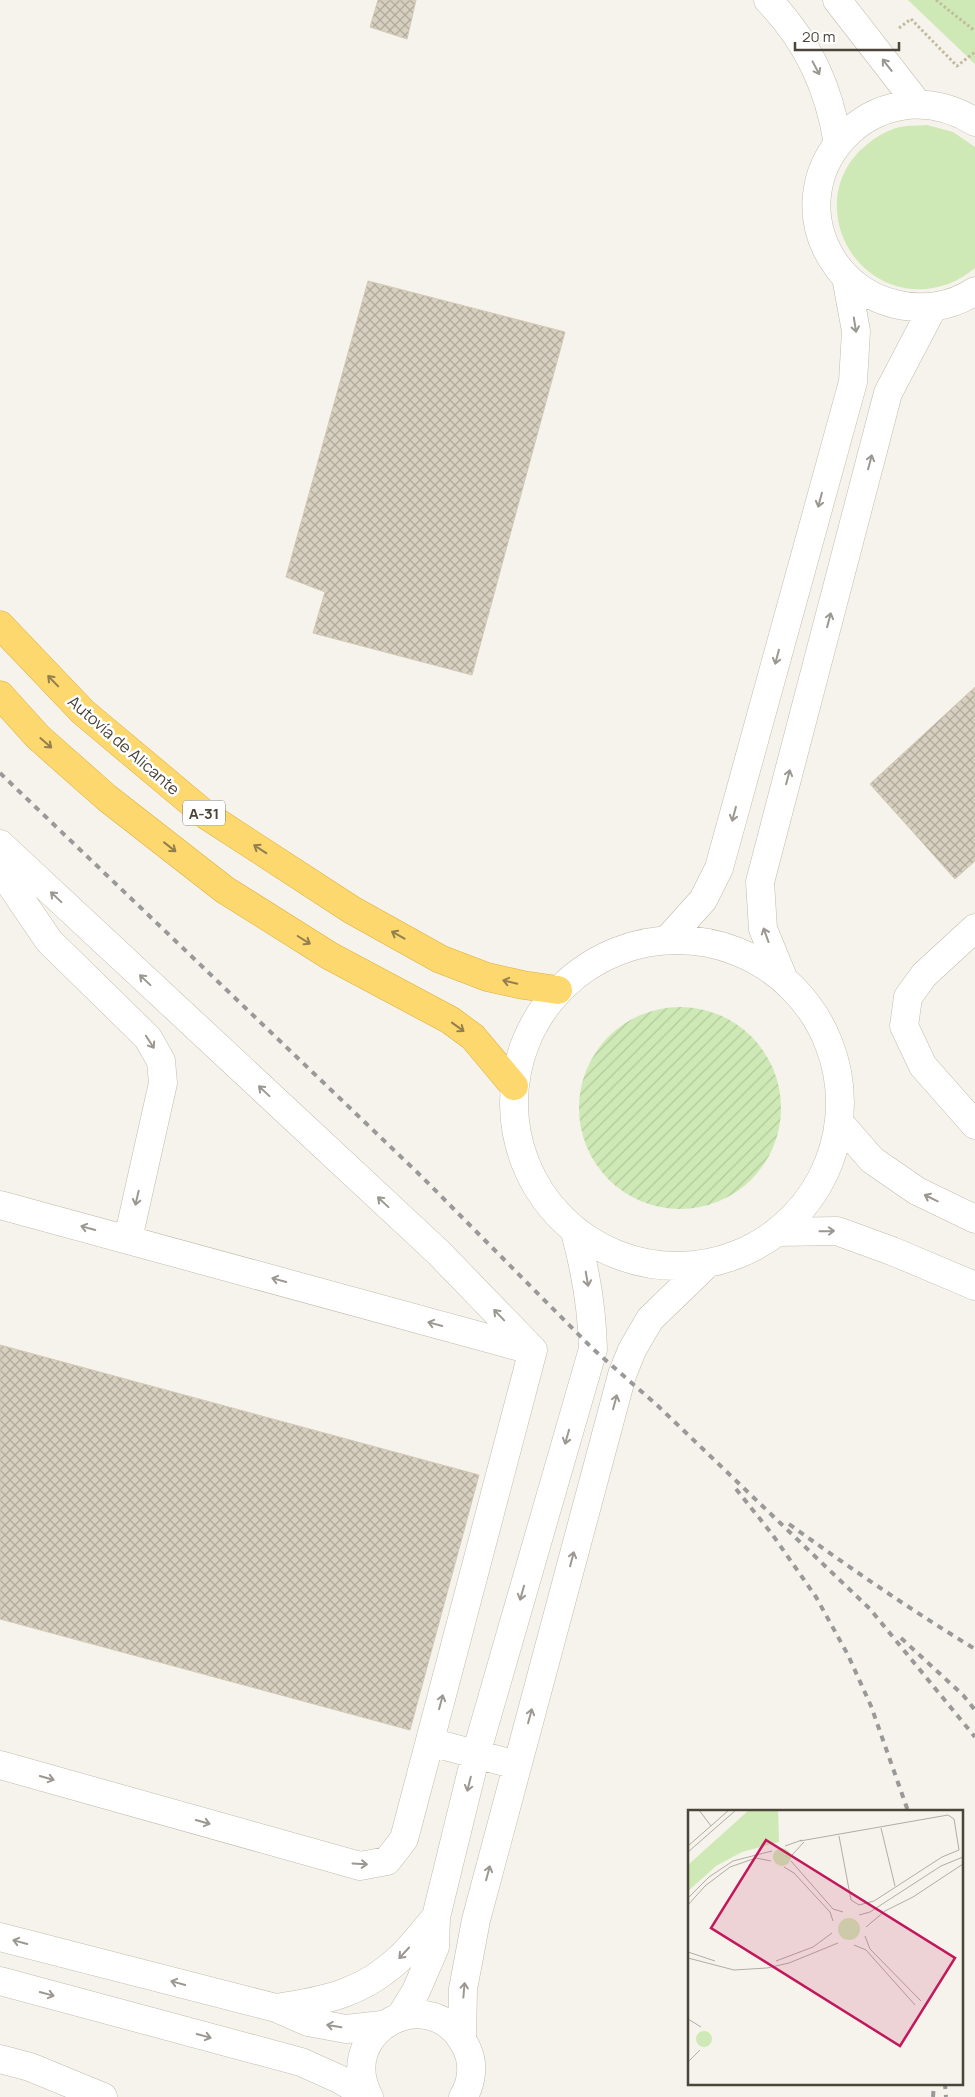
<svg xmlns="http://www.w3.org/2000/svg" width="975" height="2097" font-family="Manrope,sans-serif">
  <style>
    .green { fill: #cee9b5 }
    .garden { fill: url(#garden-furrows) }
    .building { fill: url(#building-cross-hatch); stroke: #d2c8b4 }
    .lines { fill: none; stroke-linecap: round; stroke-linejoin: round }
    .minor-casing { stroke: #c1bcad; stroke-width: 29 }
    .highway-casing { stroke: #deae3d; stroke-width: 29 }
    .path { stroke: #c3b99f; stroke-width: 3; stroke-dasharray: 2.5 2.5; stroke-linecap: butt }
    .minor { stroke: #fff; stroke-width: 28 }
    .highway { stroke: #fdd86e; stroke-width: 28 }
    .rail { stroke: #999; stroke-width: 4; stroke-dasharray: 6 6; stroke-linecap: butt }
    .oneway { stroke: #9b9892 }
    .oneway2 { stroke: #927f4e }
    .labels { text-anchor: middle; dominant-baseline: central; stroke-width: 5; stroke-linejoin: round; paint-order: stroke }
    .shield { fill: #fff; stroke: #807c74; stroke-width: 1 }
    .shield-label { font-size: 15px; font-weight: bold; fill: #4a4439 }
    .street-label { font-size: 16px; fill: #4a4439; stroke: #fff }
    .inset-road { fill: none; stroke: #b1ada4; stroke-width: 1 }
    .view { fill: #c2185b; fill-opacity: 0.15; stroke: #c2185b; stroke-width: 2.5 }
    .inset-edge { fill: none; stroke: #4a4439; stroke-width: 2.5 }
  </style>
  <defs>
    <pattern id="garden-furrows" width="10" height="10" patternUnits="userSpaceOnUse" patternTransform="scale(1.25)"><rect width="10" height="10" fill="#cee9b5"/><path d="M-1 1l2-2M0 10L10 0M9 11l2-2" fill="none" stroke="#b2c99c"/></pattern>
    <pattern id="building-cross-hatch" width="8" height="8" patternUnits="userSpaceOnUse" patternTransform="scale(1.25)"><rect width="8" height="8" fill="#d7d0c0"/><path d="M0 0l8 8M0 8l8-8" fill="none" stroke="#b0aa9d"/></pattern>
  </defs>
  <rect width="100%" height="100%" fill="#f5f3eb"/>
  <path class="green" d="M908,0H975V64Z
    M927,125L953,132L975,147V268C957,283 935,291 912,289C842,282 810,194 864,147C874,138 887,130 900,127C909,125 919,126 927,125Z"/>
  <path class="garden" d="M579 1108a101 101 0 1 1 202 0a101 101 0 1 1-202 0Z"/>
  <path class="building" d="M378,0H416L407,39L370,27Z
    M368,281L565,332L472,675L313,633L325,592L286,577Z
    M975,687V861L955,879L870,784Z
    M0,1345L479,1475L410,1730L0,1619Z"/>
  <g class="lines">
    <defs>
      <path id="minor" d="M768,0C808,42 829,87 838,144
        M837,0L917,103
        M975,122C875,60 769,177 839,269C853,286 873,299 895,304C922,311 952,307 975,291
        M0,844L438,1252L533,1350
        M0,869L49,941L148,1038L161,1061L163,1083L128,1239
        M975,928L924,975L908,997L904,1026L923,1066L975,1125
        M667,940L703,900L719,868L853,382L856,331L846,277
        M514 1103a163 163 0 1 1 326 0a163 163 0 1 1-326 0Z
        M784,980L763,929L760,882L888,393L933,307
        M839,1122L872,1160L917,1191L975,1219
        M0,1205L531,1350
        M778,1232L837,1231L892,1251L975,1286
        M430,1742L517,1765
        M0,1765L360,1866L387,1861L404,1839L533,1350
        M0,1937L276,2008L308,2022L346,2029L382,2025
        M0,1981L301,2062L339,2079L368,2096
        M276,2008C325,2001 363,1993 400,1958C413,1946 424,1930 436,1917
        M400,2017L416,1991L435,1947L436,1917L476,1754L593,1349C592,1307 586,1272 575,1232
        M462,2038L463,1989L476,1920L622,1375L632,1350L650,1319L707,1264
        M0,2059L30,2067L103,2097
        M369,2097C333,2029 434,1977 467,2049C474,2064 472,2083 463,2097"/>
      <path id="highway" d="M0,625L83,712L206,815L352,910L440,959L487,977L523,985L558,990
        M0,695L38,737L107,798L225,890L330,956L450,1020L473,1037L514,1086"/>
    </defs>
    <use href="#minor" class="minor-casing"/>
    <use href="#highway" class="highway-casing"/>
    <path class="path" d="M936,0L975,31
      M899,28L911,19L957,66L975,52"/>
    <use href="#minor" class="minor"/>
    <use href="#highway" class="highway"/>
    <path class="rail" d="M0,773L421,1176L593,1349L658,1406L870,1609L975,1737
      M736,1489L772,1534L816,1597L848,1655L871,1706L908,1811
      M789,1524C850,1568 911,1610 975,1649
      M901,1638L963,1695L975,1710
      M945,2083L946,2097
      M933,2097L934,2083"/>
  </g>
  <defs><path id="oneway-shaft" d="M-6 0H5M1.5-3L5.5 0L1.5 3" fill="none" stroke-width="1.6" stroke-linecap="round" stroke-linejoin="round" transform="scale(1.25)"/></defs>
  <g class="oneway">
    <use href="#oneway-shaft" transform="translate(887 65) rotate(-128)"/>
    <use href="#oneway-shaft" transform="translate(816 68) rotate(62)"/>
    <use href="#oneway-shaft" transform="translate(855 325) rotate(81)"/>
    <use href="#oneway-shaft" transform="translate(870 462) rotate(-75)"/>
    <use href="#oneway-shaft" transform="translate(820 500) rotate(105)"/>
    <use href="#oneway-shaft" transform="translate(829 620) rotate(-75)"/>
    <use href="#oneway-shaft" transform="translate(777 657) rotate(105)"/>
    <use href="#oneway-shaft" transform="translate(788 777) rotate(-75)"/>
    <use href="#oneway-shaft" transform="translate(734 814) rotate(105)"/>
    <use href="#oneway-shaft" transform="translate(56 897) rotate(-137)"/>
    <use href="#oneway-shaft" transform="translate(766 935) rotate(-110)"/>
    <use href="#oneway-shaft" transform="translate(145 980) rotate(-137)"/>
    <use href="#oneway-shaft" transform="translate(150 1042) rotate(57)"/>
    <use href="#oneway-shaft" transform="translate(264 1091) rotate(-137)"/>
    <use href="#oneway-shaft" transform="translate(137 1198) rotate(103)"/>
    <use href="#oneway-shaft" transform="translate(931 1198) rotate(-154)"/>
    <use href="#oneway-shaft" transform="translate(383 1202) rotate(-137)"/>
    <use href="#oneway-shaft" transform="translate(88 1228) rotate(-165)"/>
    <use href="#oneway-shaft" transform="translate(827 1231) rotate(-1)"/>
    <use href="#oneway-shaft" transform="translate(587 1279) rotate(80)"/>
    <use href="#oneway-shaft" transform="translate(279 1280) rotate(-165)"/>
    <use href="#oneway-shaft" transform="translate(499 1315) rotate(-134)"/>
    <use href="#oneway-shaft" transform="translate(435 1324) rotate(-165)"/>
    <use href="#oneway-shaft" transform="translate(615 1402) rotate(-75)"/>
    <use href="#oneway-shaft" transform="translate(567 1437) rotate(106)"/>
    <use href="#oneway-shaft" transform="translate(572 1559) rotate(-75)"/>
    <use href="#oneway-shaft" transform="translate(522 1593) rotate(106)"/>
    <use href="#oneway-shaft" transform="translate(441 1702) rotate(-75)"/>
    <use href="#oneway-shaft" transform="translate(530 1716) rotate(-75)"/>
    <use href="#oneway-shaft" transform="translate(47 1778) rotate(16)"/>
    <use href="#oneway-shaft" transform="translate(469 1784) rotate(104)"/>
    <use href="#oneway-shaft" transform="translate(203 1822) rotate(16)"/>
    <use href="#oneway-shaft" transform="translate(360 1864) rotate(3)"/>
    <use href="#oneway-shaft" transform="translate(488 1873) rotate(-75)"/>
    <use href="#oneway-shaft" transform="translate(20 1942) rotate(-165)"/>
    <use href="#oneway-shaft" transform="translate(404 1953) rotate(133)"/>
    <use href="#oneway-shaft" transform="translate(178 1983) rotate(-165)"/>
    <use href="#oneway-shaft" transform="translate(464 1990) rotate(-85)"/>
    <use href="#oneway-shaft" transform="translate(47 1994) rotate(15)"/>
    <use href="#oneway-shaft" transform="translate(334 2026) rotate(-170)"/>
    <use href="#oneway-shaft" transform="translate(204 2036) rotate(15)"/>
  </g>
  <g class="oneway2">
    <use href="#oneway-shaft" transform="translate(53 681) rotate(-134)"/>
    <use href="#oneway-shaft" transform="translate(46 743) rotate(41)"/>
    <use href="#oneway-shaft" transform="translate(170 847) rotate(38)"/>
    <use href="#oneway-shaft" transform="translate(260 849) rotate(-147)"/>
    <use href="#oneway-shaft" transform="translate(398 935) rotate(-151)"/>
    <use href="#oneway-shaft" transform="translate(304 940) rotate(32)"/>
    <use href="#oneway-shaft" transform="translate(510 982) rotate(-166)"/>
    <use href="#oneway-shaft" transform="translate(458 1027) rotate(36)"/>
  </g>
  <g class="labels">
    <rect class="shield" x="183" y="800.5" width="42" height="25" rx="4"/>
    <g class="shield-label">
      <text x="204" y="813">A-31</text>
    </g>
    <g class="street-label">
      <text transform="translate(124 745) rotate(41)">Autovía de Alicante</text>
    </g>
  </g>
  <g transform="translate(688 1810)">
    <rect width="275" height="275" fill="#f5f3eb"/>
    <path d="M61,0H90L91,32L54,42L28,56L0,81V55ZM85 47a9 9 0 1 1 18 0a9 9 0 1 1-18 0Z" fill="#cee9b5"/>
    <path d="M150 119a11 11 0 1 1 22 0a11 11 0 1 1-22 0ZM8 229a8 8 0 1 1 16 0a8 8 0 1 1-16 0Z" fill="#cee9b5"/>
    <path class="inset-road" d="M11,0L23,16M193,18L207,76M112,31L260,5L266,9L271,40L254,47L186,91L171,95L163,90L151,26M0,36L41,0M97,36L114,30M0,42L48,0M104,45L116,32M103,51L145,99L155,102M96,57L106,63L142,102L145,111M0,88L21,67L45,51L84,41M0,95L17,76L42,57L68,48L83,51M171,105L182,102L253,56L275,47M178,117L197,101L225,87L275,54M177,126L182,139L233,191M166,135L178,140L227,195M0,142L27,151M0,148L46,160L79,158L101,153L150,133M88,151L125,137L144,123M0,209L13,217M0,252L12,240"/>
    <path class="view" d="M78,30L267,148L212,236L23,118Z"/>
    <rect width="275" height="275" class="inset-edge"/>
  </g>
  <path d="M795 42v8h104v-8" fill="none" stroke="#4a4439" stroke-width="2.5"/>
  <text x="802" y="42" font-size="15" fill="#4a4439" stroke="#ffffff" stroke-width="4" paint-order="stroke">20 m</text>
</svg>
